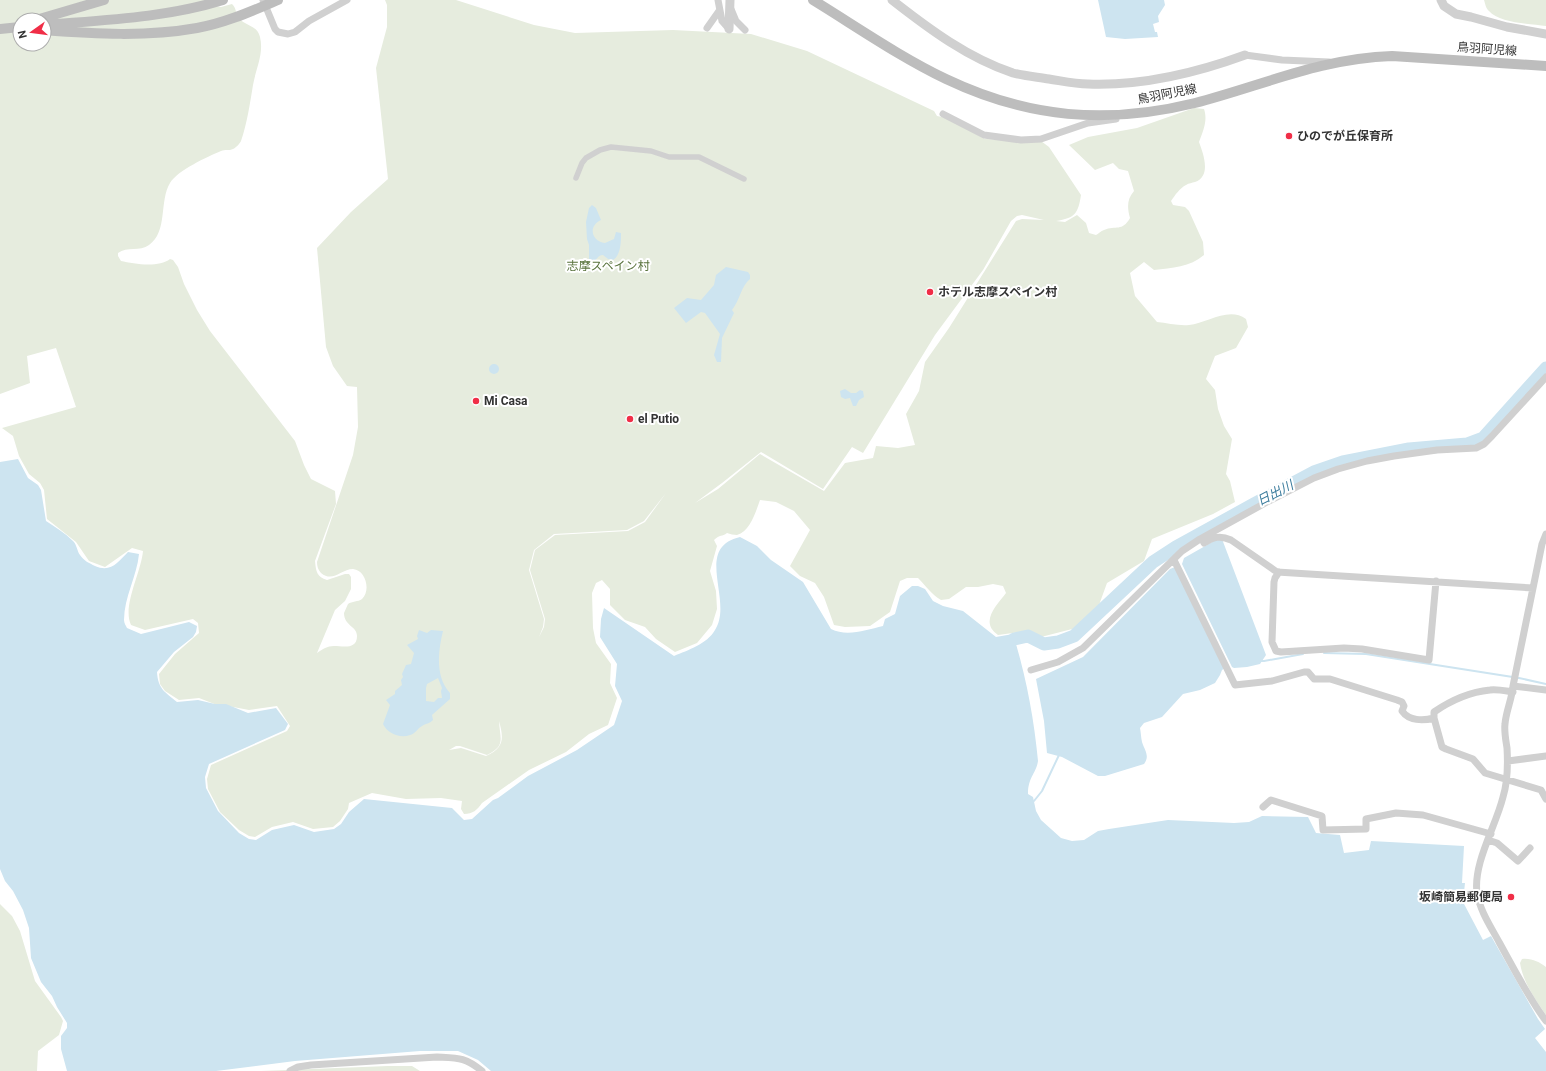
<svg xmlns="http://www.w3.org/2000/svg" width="1546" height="1071" font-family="Roboto,'Noto Sans JP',sans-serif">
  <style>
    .green { fill: #e6ecde; fill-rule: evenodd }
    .water { fill: #cde4f0; fill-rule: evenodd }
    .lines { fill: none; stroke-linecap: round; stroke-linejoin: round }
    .stream { stroke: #cde4f0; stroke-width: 2 }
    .river { stroke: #cde4f0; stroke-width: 13 }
    .pedestrian { stroke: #d0d0d0; stroke-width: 5.5 }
    .minor { stroke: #d0d0d0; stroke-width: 7 }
    .tertiary { stroke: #d0d0d0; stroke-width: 9 }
    .secondary { stroke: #bdbdbd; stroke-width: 10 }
    .poi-dot { fill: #f02e47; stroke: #fff; stroke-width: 1.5 }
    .labels { text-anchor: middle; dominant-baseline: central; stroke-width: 4; stroke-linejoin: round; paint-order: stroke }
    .street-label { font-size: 12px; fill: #333; stroke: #fff }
    .poi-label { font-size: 12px; font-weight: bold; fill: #333; stroke: #fff; text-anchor: start }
    .park-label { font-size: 12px; fill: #58723c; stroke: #fff }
    .water-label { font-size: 13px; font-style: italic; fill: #3a7b9c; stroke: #fff }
  </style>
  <rect width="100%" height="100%" fill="#fff"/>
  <path class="green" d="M0,0H213L216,6L221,7L232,4C237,9 235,13 239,18C245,26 257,25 260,37C264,54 256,68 253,85C250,103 247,124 241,141C240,143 236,148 233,149C229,151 225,149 221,151C207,157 178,170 170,183C159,201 168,232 149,245C140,252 127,246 118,253V256L121,261C134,264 159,268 170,259L173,260L178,267L184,284L197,310L210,331L295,441L304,465L311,479L335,491L336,504L315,561C316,572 317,577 327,580L345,574H349L351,577V589L345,601L335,610L317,653C323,649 327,646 334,646C343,646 357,650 357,636C357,626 344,626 344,613L348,604C352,601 358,602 362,599C371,591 366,570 353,569C341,569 333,583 321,573C318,570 317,566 317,562L353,455L358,427L357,387L347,386L333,366L326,347L317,248L351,212L388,179L376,68L387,27V5L385,0H456L534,25L575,33L673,30L751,34L807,51L934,111L937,116L947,118L985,139L1041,141L1049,147L1081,195C1078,214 1075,218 1056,221L1065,222L1077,215L1086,223L1089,233L1096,235C1098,234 1101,231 1104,230C1116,225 1122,232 1130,218C1127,207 1127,199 1134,191L1128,171L1119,169L1113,163L1095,170L1069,145L1088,137L1137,128L1194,108L1204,109C1208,121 1203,131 1199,142C1203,153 1212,176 1195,182C1192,183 1189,183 1186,185C1180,188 1175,195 1171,201L1173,205L1185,207L1189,211L1203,242L1204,255C1190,267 1172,268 1154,270L1144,262L1130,273L1135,296L1157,322C1167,323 1179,326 1189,325C1207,323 1229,306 1246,319L1248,327L1236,348L1215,356L1206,379L1215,390L1218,409L1224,426L1232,439L1226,474L1230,481L1235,502L1213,514L1152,539L1144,561L1107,583L1099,605L1076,628L1041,637L1026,631L998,635C979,622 997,605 1006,593L1003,586L993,584L978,587H966L949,599L941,600C931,594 926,586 918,578H907L900,581L890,612L870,626L845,627L834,625L824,597L815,583L800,576L790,566L810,530L794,511L776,502L760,500C756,511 750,532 737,535C734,535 730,534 727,533C722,537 720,534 714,540L717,546L710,571L716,591L717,609L712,625L697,643L675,652L656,639L645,627L625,620L610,605V589L602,580L596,583L592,593L593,628L596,643L611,664L610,683L617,698L608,725L589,734L566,752L529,770L482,803C477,810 473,814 464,814L461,809L462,801L441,798L406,799L372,793L349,803L348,809L340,821L333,827L313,829L293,822L272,827L255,837L249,836L239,830L220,812L208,789L207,779L211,765L287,731L290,726L277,706L249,710L228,706L217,705L199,698L179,700L165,691L160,684L159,674L175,654L199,633L198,623L193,619L145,630L131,625C122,606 141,573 143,551L132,548L105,567L89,561L76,542L47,519L44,490L40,483L29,474L19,456L13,436L2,428L76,407L56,348L27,356L30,383L0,394ZM20,20H44V44H20ZM1022,215L1044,220L1022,219L1016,221L949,328L925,362L919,391L906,414L915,445L898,448L876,446L873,458L845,463L824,491L760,454L718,489L695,503L722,483L761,452L823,489L852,447L863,453L935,335L983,270L1011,221L1017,216ZM666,493L645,522L628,531L555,535L535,550L530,570L545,619L544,627L539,637L543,627L544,619L529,570L534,550L554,534L627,530L644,521ZM499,721C504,739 504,748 486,756L461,748L449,750L456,746H460L487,755C506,746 500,739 499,721Z
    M1484,0H1546V26C1531,24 1499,23 1489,11C1486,9 1485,3 1484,0Z
    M0,904L12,916L20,931L35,981L61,1017L63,1021L59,1035L38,1051L37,1071H0Z
    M1522,959C1532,958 1539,962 1546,967V1015C1535,999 1523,982 1520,963Z
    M388,1066H412L420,1071H261Z"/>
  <path class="water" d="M1098,0H1164L1165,5L1158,16L1159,22L1153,24L1155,32H1157L1158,37L1125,39L1106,37Z
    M592,205L596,208L601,220C588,226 591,241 605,243L614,239L616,232L621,233C621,242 621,255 613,260L608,259L603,255C597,255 597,261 592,262L589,259V245L587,239L586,222L589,208Z
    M726,267L748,272L750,275V279C741,286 740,300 732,310L734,313L722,338L721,362H717L714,355L720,334L705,313L701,312L686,323L674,308L687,298L701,300L714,285L716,275Z
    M489 369a5 5 0 1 1 10 0a5 5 0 1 1-10 0Z
    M845,389L851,393H856L860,390L863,391L864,397L859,400L856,406H853L850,398L845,399L841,397L840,391Z
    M18,459L28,478L38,485L41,490L46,521C55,527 65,533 73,541C77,545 77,551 80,555C84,561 89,563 95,566C111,573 118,562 128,552L139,554C137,576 124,597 124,620C124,623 126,626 127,628L141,634L189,622L197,626L196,632L193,637L174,652L157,672C158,689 165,692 177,702L198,700L215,704H226L248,713L276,708L288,724L285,730L209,764L205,777L206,788L218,811L239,833L249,839L256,840L272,830L294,825L314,832L334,829L341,824L349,812L364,799L452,808L464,820L472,819L493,800L498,798L528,776L577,750L614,725L622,701L615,686L617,664L600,637L601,619L604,608L674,656C688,650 707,644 715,630C734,601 693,548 740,537L757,546L771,560L803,582L831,629C847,637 866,630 883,626L885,619L895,614L900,596L912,586H918L925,589L933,601L943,606L963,611L996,637L1013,634C1026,676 1034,718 1038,761C1036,774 1028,777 1028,794L1033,797L1036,811L1041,820L1061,838L1072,841L1084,840L1098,831L1109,829L1168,820L1234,823L1249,822L1262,816L1308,817L1316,833L1340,835L1344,853L1369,850L1371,841L1464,846L1462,883H1465L1463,902L1483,940L1491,936L1538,1019L1545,1029L1535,1038L1546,1052V1071H491L478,1060L458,1051H420L295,1061L216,1071H67L61,1049V1036L67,1028V1023L57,1007L52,996L41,982L31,958L29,928L23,910L13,891L5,881L0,869V462Z
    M1222,539L1266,655L1260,664L1247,667L1234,668L1232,667L1182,564L1184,558L1214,541Z
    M1175,567L1225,668L1222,670L1220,675L1215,683L1200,690L1183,694L1162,717L1144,723L1140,728C1141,733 1141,738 1142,742C1145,751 1150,756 1144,764L1105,776H1098L1062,757L1047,753L1044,721L1036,679L1083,657L1170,569Z
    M419,630L427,633L431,630L443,631C438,651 435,677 450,693V699L432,715L433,720C429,724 427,723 422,726C418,728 415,734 410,735C400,739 387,733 383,724L390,705L386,700L395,694V691L402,685L401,680L403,677L402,674L406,665L411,664L414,653L407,645L418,639L417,636ZM438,678L442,688L441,691L442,698H438L434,702L426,701V688L427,684Z"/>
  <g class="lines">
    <path class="stream" d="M1324,653L1366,654L1519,678L1546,684
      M1261,661H1264L1303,654
      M1034,801L1042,791L1059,755"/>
    <path class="river" d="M1014,639L1028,636L1044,644L1058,642L1074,636L1153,562L1176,547L1254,504L1314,472L1343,462L1409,449L1467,444L1483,438L1546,368"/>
    <path class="pedestrian" d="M576,178L582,163L586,158L600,150L611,147L651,151L669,157H699L744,179"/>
    <path class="minor" d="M263,0L275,29L278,32L288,34L295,32L309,21L347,0
      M718,0L722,21L729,29
      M731,9L736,21L745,30
      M707,28L719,11
      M1245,55L1282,60L1329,62
      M943,114L984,135L1021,140L1041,139L1088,123L1116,119
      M1546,534L1542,544L1513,686C1512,699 1506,711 1505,724C1504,732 1506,741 1507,748C1508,765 1508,781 1503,797C1496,826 1473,863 1477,893C1480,911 1491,927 1499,942C1514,969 1528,997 1546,1021
      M1204,543C1214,537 1220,535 1231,540L1277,572L1533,588
      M1174,560L1235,685L1272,681L1304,672H1308L1314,679H1330L1397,700L1402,702L1404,706L1402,711C1409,721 1423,721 1434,718V712C1450,701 1470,692 1490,690C1497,689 1506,691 1513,692
      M1279,572L1275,578L1274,582L1272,642L1276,651L1281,652L1344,648L1362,649L1429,660L1436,581
      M1031,670L1058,662L1083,648L1182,551L1200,539L1267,502L1314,478L1338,469L1367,461L1394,456L1437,450L1476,448L1484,444L1492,436L1546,377
      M1513,686L1546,690
      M1434,718L1442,747L1446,749L1473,759L1485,773L1541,790L1546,799
      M1508,761L1546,756
      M1263,807L1271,800L1322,816L1323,830L1366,829V819L1396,813L1423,815L1491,834
      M1488,840L1497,843L1518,861L1530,848
      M290,1071L298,1067L311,1065L437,1057C458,1058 465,1057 482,1071"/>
    <path class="tertiary" d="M892,0C929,29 968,58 1013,73C1025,76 1037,77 1049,79C1062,81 1075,84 1088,84C1141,86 1196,73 1245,55
      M1441,0L1444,6L1456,14L1471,17L1507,27L1546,34
      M729,29L730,0"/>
    <path class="secondary" d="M813,0C857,27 900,57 946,79C1028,118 1106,125 1195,103C1261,86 1322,58 1392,56L1546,66
      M36,20L104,0
      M44,25C104,20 165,18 223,0
      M0,29L20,27
      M44,30C95,34 147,37 197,28C225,23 252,11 278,0"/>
  </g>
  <g class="poi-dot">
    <circle cx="1289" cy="136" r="4"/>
    <circle cx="930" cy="292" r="4"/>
    <circle cx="476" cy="401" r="4"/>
    <circle cx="630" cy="419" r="4"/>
    <circle cx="1511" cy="897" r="4"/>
  </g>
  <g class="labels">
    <g class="street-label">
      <text transform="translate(1487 49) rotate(4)">鳥羽阿児線</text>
      <text transform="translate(1167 94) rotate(-11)">鳥羽阿児線</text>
    </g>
    <g class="poi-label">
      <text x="1297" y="136">ひのでが丘保育所</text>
      <text x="938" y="292">ホテル志摩スペイン村</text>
      <text x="484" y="401">Mi Casa</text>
      <text x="638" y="419">el Putio</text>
      <text x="1503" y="897" text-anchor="end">坂崎簡易郵便局</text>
    </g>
    <g class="park-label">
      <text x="608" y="266">志摩スペイン村</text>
    </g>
    <g class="water-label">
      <text transform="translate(1275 493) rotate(-27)">日出川</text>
    </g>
  </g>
  <g transform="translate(32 32) rotate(256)"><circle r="19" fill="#ffffff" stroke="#adadad"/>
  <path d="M0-3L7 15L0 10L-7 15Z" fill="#f02e47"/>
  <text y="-6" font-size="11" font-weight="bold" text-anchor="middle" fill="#333333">N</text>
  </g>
</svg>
